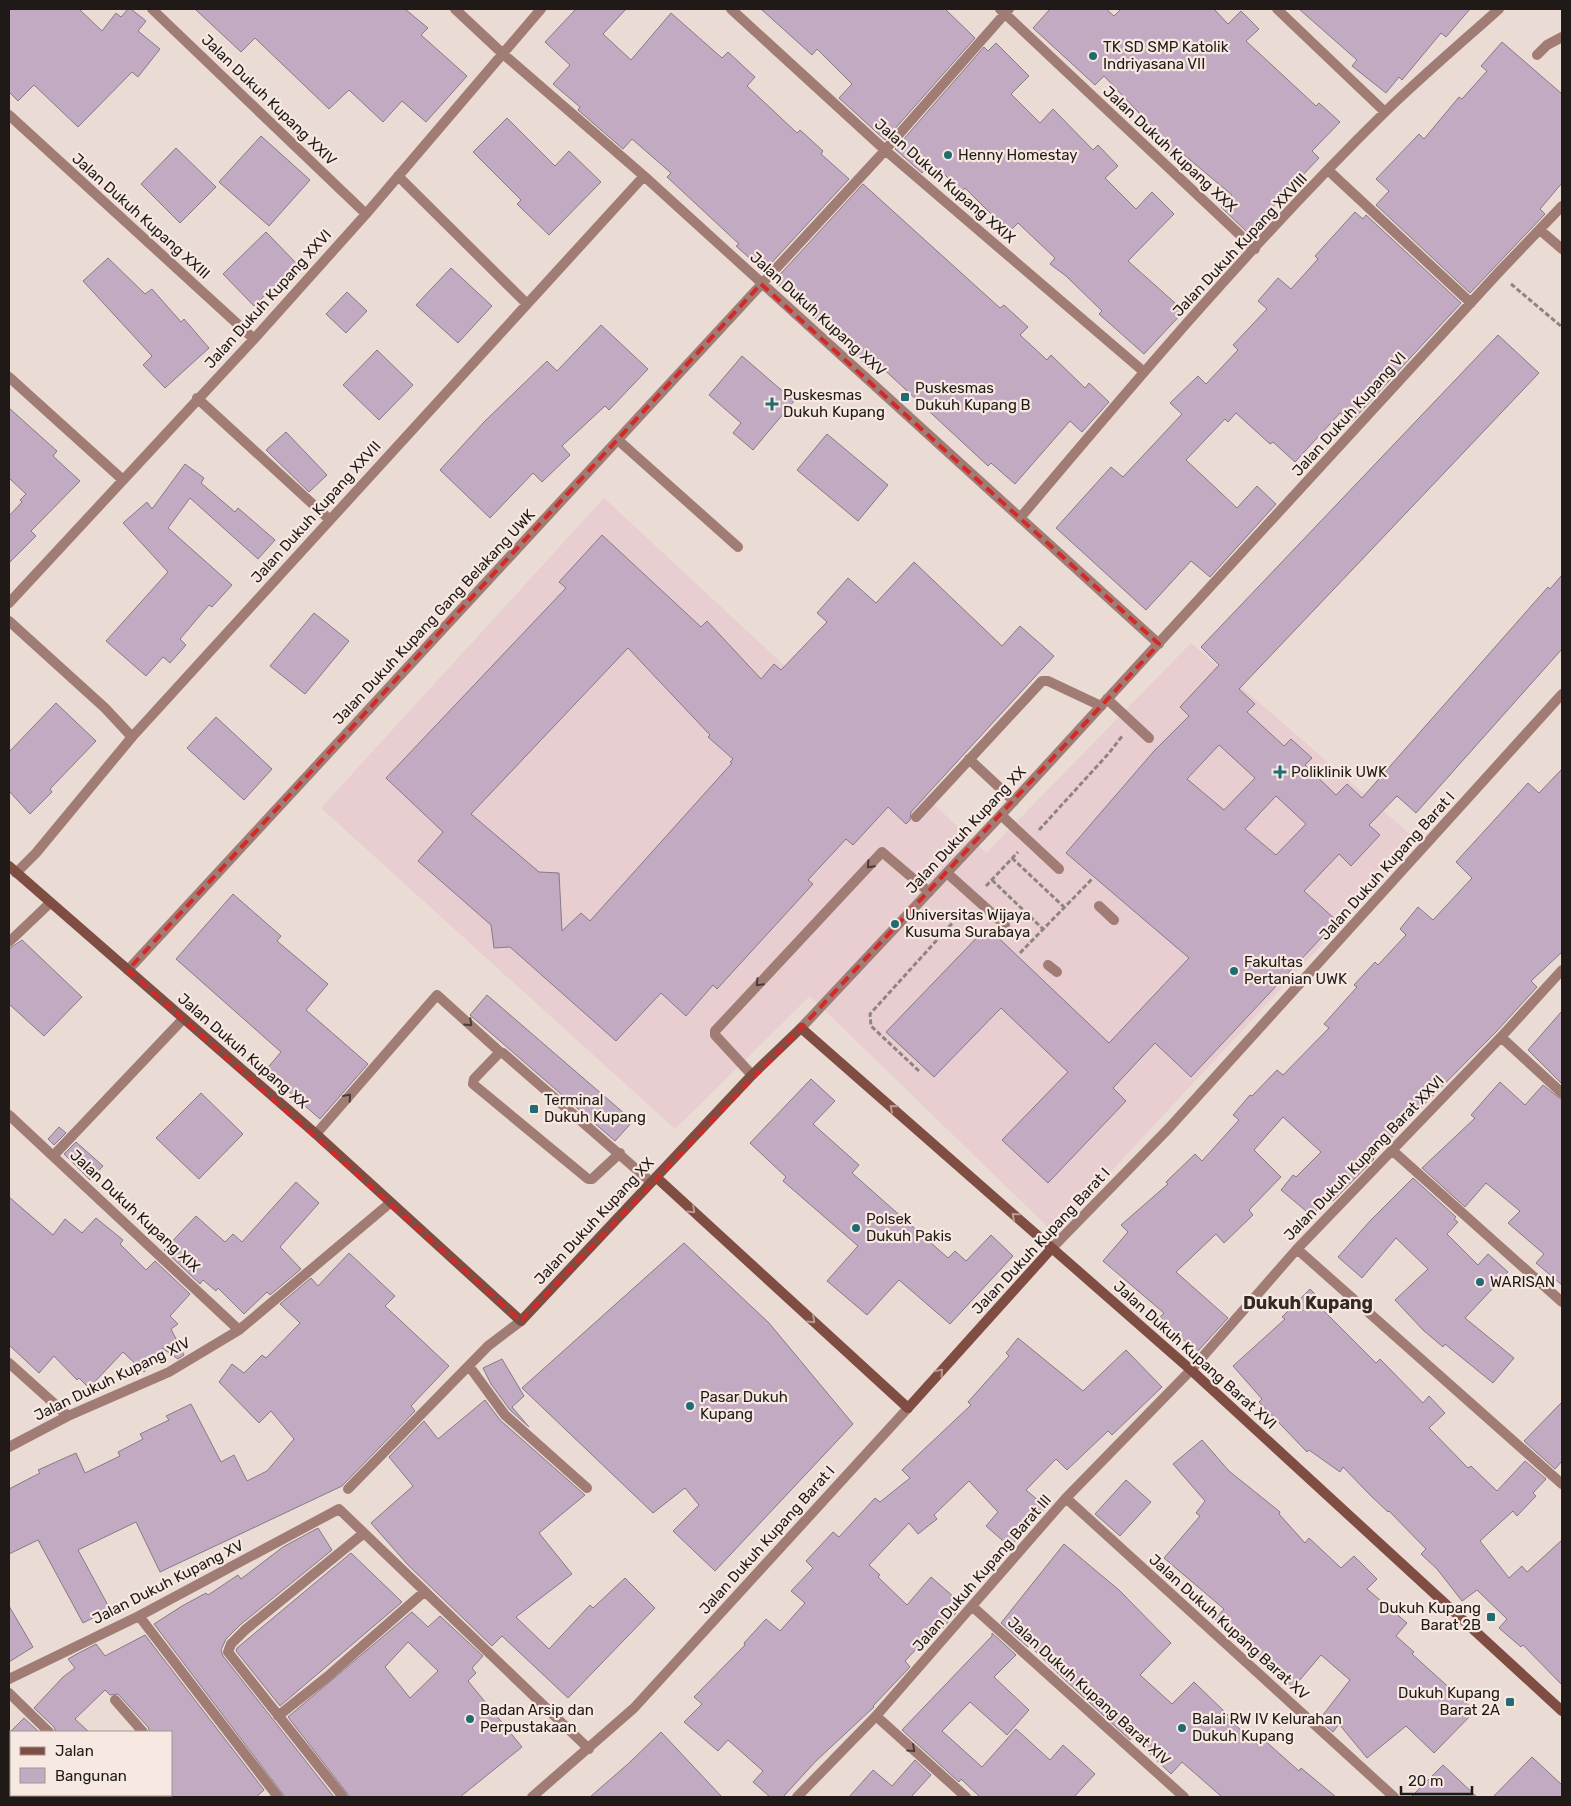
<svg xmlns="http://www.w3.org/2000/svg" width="1571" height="1806" font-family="Rubik,sans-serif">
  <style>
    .education { fill: #e8cdd1 }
    .building { fill: #c3aac3; stroke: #857b85; fill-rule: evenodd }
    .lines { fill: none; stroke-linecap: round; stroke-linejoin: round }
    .path { stroke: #8f8580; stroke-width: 3; stroke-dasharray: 5 2.5; stroke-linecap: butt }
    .lane { stroke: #a07c74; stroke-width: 10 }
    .street { stroke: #a07c74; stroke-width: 10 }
    .secondary { stroke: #7f4d41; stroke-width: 10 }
    .oneway { stroke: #4c3c38 }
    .oneway2 { stroke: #bb9a91 }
    .marked { fill: none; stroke: #d62828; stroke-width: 4; stroke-dasharray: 10 6; stroke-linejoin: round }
    .poi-dot { fill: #206c72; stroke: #f7e8e1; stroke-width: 2 }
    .labels { text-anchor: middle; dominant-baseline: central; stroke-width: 4.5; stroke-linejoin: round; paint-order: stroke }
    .poi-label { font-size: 15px; fill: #1f1a17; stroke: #f7e8e1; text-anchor: start }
    .street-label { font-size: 15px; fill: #1f1a17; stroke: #f7e8e1 }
    .quarter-label { font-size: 18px; font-weight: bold; fill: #332923; stroke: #f7e8e1 }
  </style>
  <rect width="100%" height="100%" fill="#eadbd4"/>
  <path class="education" d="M604,498L986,853L1191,643L1418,841L1054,1233L810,996L675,1129L321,808Z"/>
  <path class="building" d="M9,9H79L102,31L116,13L121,17L128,9H131L146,21L138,31L160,49L138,77L132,72L78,127L34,85L18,101L9,92Z
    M195,9H405L428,28L421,35L467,76L426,122L402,101L383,122L349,90L329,109L255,38L241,52Z
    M576,9H626L603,34L631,60L671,13L722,58L728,52L755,77L747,86L797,133L800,130L823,151L821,154L849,179L764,271L736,246L739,244L667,177L671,173L632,139L623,149L578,110L580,107L553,84L570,65L545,42Z
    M761,9H945L975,38L885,140L839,98L852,84L817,49L812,55Z
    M1050,9H1106L1114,16L1121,9H1214L1228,24L1241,11L1259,29L1246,41L1316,106L1319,103L1340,122L1312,151L1319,158L1248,233L1221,207L1232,195L1177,149L1171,155L1152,137L1157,132L1104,76L1095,85L1033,28Z
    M1299,9H1470L1446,37L1441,33L1402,80L1399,77L1386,93L1352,66L1357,60Z
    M1502,42L1562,94V183L1540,209L1545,214L1470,293L1376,205L1389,191L1376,179L1419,134L1424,139L1459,97L1462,99L1487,71L1481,66Z
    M996,43L1029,76L1011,94L1040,123L1053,109L1093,150L1098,145L1118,166L1105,178L1136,209L1152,192L1174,214L1128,261L1184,311L1144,354L1099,314L1102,311L1066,276L1050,264L1055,258L1018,223L1009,232L965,188L962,191L932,163L922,173L895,149L984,47L988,51Z
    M507,118L555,166L569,151L601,182L549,235L517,204L521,200L473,152Z
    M261,136L310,180L269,226L219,182Z
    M176,148L216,187L180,223L141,184Z
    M863,184L1000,308L1004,305L1028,327L1020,335L1047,360L1051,355L1085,388L1089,383L1109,402L1082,432L1070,421L1015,484L991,463L988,466L877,363L871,369L774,281Z
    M1355,212L1363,219L1366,215L1461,303L1351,422L1340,413L1295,462L1273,442L1270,444L1236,413L1228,422L1225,419L1186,460L1237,508L1257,486L1276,504L1210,577L1191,561L1146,610L1056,528L1111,467L1123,477L1182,414L1170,403L1198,376L1206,384L1238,350L1233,345L1267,309L1258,301L1278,278L1291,289L1318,259L1315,256Z
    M266,232L297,264L254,306L223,274Z
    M108,258L145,294L152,289L181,322L184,319L209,348L165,388L143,365L152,356L83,281Z
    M451,268L492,306L458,343L416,305Z
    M347,292L367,311L346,333L326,314Z
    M601,325L648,369L609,410L605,406L562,446L570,455L542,482L533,473L490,518L440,470L484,422L547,361L557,371Z
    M1498,335L1539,373L1239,689L1255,704L1247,712L1284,746L1291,739L1312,758L1305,765L1336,795L1347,784L1362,798L1548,587L1550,589L1562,575V649L1416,813L1397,796L1369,825L1380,835L1351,866L1339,854L1304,891L1337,921L1191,1077L1155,1043L1113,1088L1126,1101L1048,1183L1002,1140L1068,1072L1001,1008L934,1077L886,1032L987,927L1109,1043L1189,958L1066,853L1154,751L1189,716L1180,707L1219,665L1201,647ZM1219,745L1255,778L1224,810L1187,779ZM1276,796L1306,824L1276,855L1245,829Z
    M377,350L413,385L379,420L343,385Z
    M742,356L794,401L753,450L733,433L741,423L709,395Z
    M9,408L57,451L53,456L80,481L31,531L36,536L9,563V516L22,502L20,500L26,494L9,478Z
    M286,432L327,475L309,492L266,450Z
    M827,434L888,485L858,521L797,470Z
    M185,464L204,478L201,483L235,512L238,508L275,540L258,559L190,498L168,528L232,585L212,607L209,605L180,639L186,645L170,663L163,657L146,676L106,641L168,572L123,523L147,502L152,509Z
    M602,535L701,627L707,621L761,679L774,664L781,670L827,622L817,613L848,578L876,603L914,562L1002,646L1020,626L1054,656L911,812L910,820L906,824L888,807L853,845L846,839L808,880L813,884L717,989L713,985L686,1016L661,993L616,1041L510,947L494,948L491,925L418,861L443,832L386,778L566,588L559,582ZM628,648L710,735L708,737L733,759L730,762L732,763L590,921L581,913L562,931L559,873L539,872L471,814Z
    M314,613L349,641L305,694L270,666Z
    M56,703L96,741L50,789L52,792L30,814L9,791V752Z
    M216,717L272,769L244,800L187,748Z
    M1562,769V952L1531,981L1537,987L1496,1032L1372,1157L1374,1159L1333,1201L1328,1196L1312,1216L1281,1190L1293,1175L1296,1177L1321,1152L1283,1117L1254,1150L1281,1177L1249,1210L1253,1215L1224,1243L1216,1234L1176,1272L1228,1318L1197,1352L1159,1318L1164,1313L1103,1261L1128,1232L1121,1225L1168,1184L1166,1182L1195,1154L1202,1161L1239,1120L1233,1115L1250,1095L1252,1096L1277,1070L1283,1075L1329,1028L1324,1024L1357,987L1354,985L1375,962L1378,965L1406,935L1400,929L1418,907L1433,920L1472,878L1456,862L1528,783L1539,793Z
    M233,894L281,936L277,941L328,984L306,1010L368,1064L320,1119L265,1071L281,1052L176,959Z
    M22,940L82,997L44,1036L9,1004V949Z
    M487,995L633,1121L615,1141L470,1015Z
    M1562,1011V1084L1528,1050Z
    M811,1079L835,1101L813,1124L859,1165L852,1173L948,1258L955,1251L966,1261L991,1235L1013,1256L950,1324L899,1280L867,1315L827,1281L858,1246L783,1181L786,1177L750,1143Z
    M1500,1082L1525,1105L1543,1085L1562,1100V1285L1536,1263L1544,1254L1508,1223L1520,1211L1486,1183L1465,1207L1422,1168L1475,1118L1471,1115Z
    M201,1093L243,1134L199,1179L156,1138Z
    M59,1127L66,1133L54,1145L48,1139Z
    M76,1142L103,1166L90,1180L64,1154Z
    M1413,1178L1456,1217L1454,1219L1458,1222L1447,1234L1478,1265L1488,1254L1508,1272L1465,1318L1514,1358L1493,1383L1445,1344L1443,1347L1423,1330L1395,1300L1428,1269L1396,1238L1362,1278L1338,1257L1370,1221Z
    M296,1182L319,1203L280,1247L301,1269L270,1295L267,1292L244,1314L218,1288L216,1291L203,1280L200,1284L164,1250L196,1216L225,1242L233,1234L242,1242Z
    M9,1197L53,1235L65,1219L82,1233L96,1218L123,1240L120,1244L146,1270L155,1261L190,1294L170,1316L178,1324L171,1329L184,1355L178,1359L162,1348L164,1352L144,1372L123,1352L89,1388L79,1378L77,1380L54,1356L39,1373L9,1345Z
    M684,1243L769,1323L853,1424L715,1571L673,1531L699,1505L685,1488L653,1513L522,1388Z
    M349,1253L395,1296L385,1306L449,1366L411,1406L415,1411L342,1486L160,1572L136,1522L78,1550L110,1609L83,1623L38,1540L9,1554V1489L40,1473L38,1470L76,1453L85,1473L120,1456L118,1452L143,1439L140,1434L169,1420L166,1416L191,1404L221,1462L234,1455L247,1481L267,1471L294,1439L271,1411L259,1423L219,1382L232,1364L244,1373L262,1355L266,1358L300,1323L280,1304L311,1278L318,1286Z
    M1310,1289L1328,1307L1324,1311L1376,1363L1380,1359L1423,1403L1429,1396L1445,1413L1429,1428L1468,1468L1471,1466L1497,1491L1525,1461L1546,1479L1533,1493L1536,1496L1517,1516L1513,1511L1480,1541L1509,1578L1522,1566L1527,1572L1562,1540V1685L1523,1645L1521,1647L1499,1628L1507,1619L1477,1590L1462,1601L1437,1569L1421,1554L1426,1549L1389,1511L1388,1512L1370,1495L1343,1467L1340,1472L1309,1450L1307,1452L1259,1402L1262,1399L1233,1366L1285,1319L1282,1317Z
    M1018,1338L1083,1391L1126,1350L1162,1387L1112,1435L1108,1431L1067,1470L1056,1459L1026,1490L1046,1507L1010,1547L986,1526L998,1512L969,1481L934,1515L937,1519L918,1534L909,1523L869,1565L880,1575L878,1577L907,1605L931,1577L963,1605L941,1630L937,1627L905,1661L910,1667L873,1706L874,1707L816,1761L783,1797H770L753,1782L763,1771L728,1740L718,1751L684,1722L702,1704L694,1697L745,1645L744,1643L766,1619L780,1631L805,1603L791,1591L813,1568L806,1561L833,1532L839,1537L875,1498L880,1502L910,1478L902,1470L971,1405L968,1402L1009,1356L1006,1353Z
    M502,1359L524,1396L512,1407L529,1427L510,1410L491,1384L483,1368Z
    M485,1400L500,1420L585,1495L539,1533L572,1574L516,1617L549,1649L590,1605L593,1608L625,1578L655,1608L568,1698L502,1636L492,1646L408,1565L371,1523L413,1486L389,1457L424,1421L438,1439Z
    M1562,1402V1461L1555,1469L1524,1441Z
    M1202,1440L1229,1471L1280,1512L1279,1514L1305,1543L1309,1538L1341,1568L1354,1556L1377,1579L1367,1589L1407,1623L1396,1636L1414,1652L1412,1654L1475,1711L1434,1753L1406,1726L1367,1758L1339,1724L1333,1732L1319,1720L1350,1680L1321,1655L1293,1688L1215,1619L1224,1609L1164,1558L1200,1516L1196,1513L1205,1501L1173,1464Z
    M1126,1480L1151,1502L1120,1536L1095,1514Z
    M318,1528L332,1550L240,1625L226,1639L221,1650L223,1656L334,1797H285L154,1624L182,1606L206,1593L208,1595L238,1575L241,1579L283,1547Z
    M1064,1544L1119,1590L1171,1643L1140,1675L1172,1704L1194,1682L1228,1715L1226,1717L1258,1745L1263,1739L1299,1771L1301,1768L1336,1797H1222L1182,1762L1171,1774L1132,1737L1130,1740L1064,1679L1030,1646L1028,1647L1001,1623Z
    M351,1553L402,1602L280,1706L236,1651L237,1648Z
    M9,1606L33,1647L9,1662Z
    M412,1612L428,1627L440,1616L483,1656L472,1668L476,1673L468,1681L522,1747L460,1797H350L288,1717ZM408,1642L438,1671L410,1698L385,1667Z
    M992,1633L1016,1655L994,1677L1029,1710L1007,1735L970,1702L942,1731L982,1767L1016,1729L1050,1760L1063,1745L1095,1774L1074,1797H980L961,1779L959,1782L902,1730L992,1636Z
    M145,1635L264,1790L256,1797H171V1732H150L148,1727L118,1694L110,1695L105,1690L75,1719L89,1732H56L54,1727L34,1708L63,1677L75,1668L68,1659L75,1655L96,1644L105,1656Z
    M24,1718L39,1732H10Z
    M661,1732L722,1797H590L629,1763Z
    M1532,1757L1562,1785V1797H1493Z
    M915,1760L931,1775L911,1797H849L873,1770L892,1786Z
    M1443,1765L1477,1797H1411Z"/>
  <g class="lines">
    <path class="path" d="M1511,284L1562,327
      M1039,830L1109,753L1123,735
      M1012,858L1064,907
      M992,880L1043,929
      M986,886L1018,852
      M1020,953L1093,878
      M919,1071L871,1026L870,1014L965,909"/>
    <path class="lane" d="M1537,55L1547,45L1562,37
      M618,440L738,547
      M1107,699L1149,738
      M969,759L1014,801
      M1001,815L1059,869
      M916,817L1042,681H1048L1101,706
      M947,873L1005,925
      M1099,906L1114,920
      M1048,965L1057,972
      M752,1075L715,1035V1031L882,852L929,892
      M316,1134L437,995L500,1052
      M620,1153L592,1179H588L473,1084L474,1079L500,1052L503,1053L651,1182"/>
    <path class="street" d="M152,9L366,214
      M455,9L502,53L644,176L1159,644
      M731,9L885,150L1143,371
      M1000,9L1255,249
      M1277,9L1385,112
      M9,115L254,339
      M1329,171L1471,303
      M398,176L526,303
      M1540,230L1562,249
      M9,377L123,480
      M197,398L330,520
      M1020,518C1137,379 1255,240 1384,113C1421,77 1461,43 1499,9
      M9,603L254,339L366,214L541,9
      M9,621L105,708L132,737
      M16,873L36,853L132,737L644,176
      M9,942L50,903
      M128,970L879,157L1009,9
      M801,1028L1001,815L1498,273L1562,206
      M1501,1037L1562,1093
      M9,1115L239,1330
      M1393,1151L1562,1302
      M54,1155L183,1019
      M1052,1248L1169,1128L1562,694
      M1297,1249L1562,1484
      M9,1363L68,1416
      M469,1366L505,1415L587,1488
      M9,1447L68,1416L169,1372L239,1330L390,1203
      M348,1489L488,1346L521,1321
      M1066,1498L1394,1797
      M973,1607L1184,1797
      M139,1616L278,1797
      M9,1679L139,1616L339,1509L589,1749
      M9,1693L49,1732
      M115,1700L143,1732
      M278,1716L327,1677L424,1592
      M876,1716L966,1797
      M117,1795L120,1797
      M101,1797L104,1795
      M128,1797L130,1795
      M343,1797L228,1652L231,1644L245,1630L364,1533
      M532,1797L634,1708L908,1408
      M797,1797L876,1716L1066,1498L1191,1370L1297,1249L1501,1037L1562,970"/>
    <path class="secondary" d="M9,866L316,1134L521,1321L752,1075L801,1028L1191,1370L1562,1711
      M656,1177L908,1408L1052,1248"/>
  </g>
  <defs><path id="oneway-chevron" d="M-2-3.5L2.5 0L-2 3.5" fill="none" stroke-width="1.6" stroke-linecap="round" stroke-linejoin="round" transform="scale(1.25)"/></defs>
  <g class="oneway">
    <use href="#oneway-chevron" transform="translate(870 865) rotate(133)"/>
    <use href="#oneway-chevron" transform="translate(759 983) rotate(133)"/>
    <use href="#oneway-chevron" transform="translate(469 1023) rotate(44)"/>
    <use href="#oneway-chevron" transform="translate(348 1097) rotate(-49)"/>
    <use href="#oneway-chevron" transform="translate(912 1749) rotate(42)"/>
  </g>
  <g class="oneway2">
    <use href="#oneway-chevron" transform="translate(893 1108) rotate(-139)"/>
    <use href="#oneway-chevron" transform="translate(692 1210) rotate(43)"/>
    <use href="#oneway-chevron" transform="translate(1015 1216) rotate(-139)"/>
    <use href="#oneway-chevron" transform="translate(812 1320) rotate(43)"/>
    <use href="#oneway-chevron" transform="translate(940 1372) rotate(-48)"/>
  </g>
  <path class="marked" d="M761,284L1159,644L801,1028L521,1321L128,970Z"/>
  <g class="poi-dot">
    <circle cx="1093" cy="56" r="5"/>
    <circle cx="948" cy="155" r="5"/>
    <rect x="900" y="392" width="10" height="10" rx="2.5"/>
    <path d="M769.5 396.5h5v5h5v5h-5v5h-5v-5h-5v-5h5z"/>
    <path d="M1277.5 764.5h5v5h5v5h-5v5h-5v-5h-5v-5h5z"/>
    <circle cx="895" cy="924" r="5"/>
    <circle cx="1234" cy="971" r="5"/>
    <rect x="529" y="1104" width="10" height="10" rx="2.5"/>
    <circle cx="856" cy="1228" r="5"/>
    <circle cx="1480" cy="1282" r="5"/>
    <circle cx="690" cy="1406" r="5"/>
    <rect x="1486" y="1612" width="10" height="10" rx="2.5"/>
    <rect x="1505" y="1697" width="10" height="10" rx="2.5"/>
    <circle cx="470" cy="1719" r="5"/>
    <circle cx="1182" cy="1728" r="5"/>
  </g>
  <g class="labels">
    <g class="poi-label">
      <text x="1103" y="47">TK SD SMP Katolik<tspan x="1103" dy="17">Indriyasana VII</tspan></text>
      <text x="958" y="155">Henny Homestay</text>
      <text x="915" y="388">Puskesmas<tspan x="915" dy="17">Dukuh Kupang B</tspan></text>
      <text x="783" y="395">Puskesmas<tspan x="783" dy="17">Dukuh Kupang</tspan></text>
      <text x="1291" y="772">Poliklinik UWK</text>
      <text x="905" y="915">Universitas Wijaya<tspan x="905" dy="17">Kusuma Surabaya</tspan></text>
      <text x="1244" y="962">Fakultas<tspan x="1244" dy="17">Pertanian UWK</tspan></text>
      <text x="544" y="1100">Terminal<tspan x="544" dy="17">Dukuh Kupang</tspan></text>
      <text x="866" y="1219">Polsek<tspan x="866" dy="17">Dukuh Pakis</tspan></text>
      <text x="1490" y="1282">WARISAN</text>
      <text x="700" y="1397">Pasar Dukuh<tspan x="700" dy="17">Kupang</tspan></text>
      <text x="1481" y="1608" text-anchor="end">Dukuh Kupang<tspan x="1481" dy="17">Barat 2B</tspan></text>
      <text x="1500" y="1693" text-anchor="end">Dukuh Kupang<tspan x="1500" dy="17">Barat 2A</tspan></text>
      <text x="480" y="1710">Badan Arsip dan<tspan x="480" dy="17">Perpustakaan</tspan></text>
      <text x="1192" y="1719">Balai RW IV Kelurahan<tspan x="1192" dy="17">Dukuh Kupang</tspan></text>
    </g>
    <g class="street-label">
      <text transform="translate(269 100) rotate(44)">Jalan Dukuh Kupang XXIV</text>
      <text transform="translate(1170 149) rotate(43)">Jalan Dukuh Kupang XXX</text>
      <text transform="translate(945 181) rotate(41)">Jalan Dukuh Kupang XXIX</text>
      <text transform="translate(141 216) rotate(42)">Jalan Dukuh Kupang XXIII</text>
      <text transform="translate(1240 245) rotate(-47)">Jalan Dukuh Kupang XXVIII</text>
      <text transform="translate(268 299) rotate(-48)">Jalan Dukuh Kupang XXVI</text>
      <text transform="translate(818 314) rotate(42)">Jalan Dukuh Kupang XXV</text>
      <text transform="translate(1349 414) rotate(-48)">Jalan Dukuh Kupang VI</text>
      <text transform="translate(316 512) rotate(-48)">Jalan Dukuh Kupang XXVII</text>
      <text transform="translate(434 617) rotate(-47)">Jalan Dukuh Kupang Gang Belakang UWK</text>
      <text transform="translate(966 830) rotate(-47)">Jalan Dukuh Kupang XX</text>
      <text transform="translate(1387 866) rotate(-48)">Jalan Dukuh Kupang Barat I</text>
      <text transform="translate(243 1051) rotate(41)">Jalan Dukuh Kupang XX</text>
      <text transform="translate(1364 1158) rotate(-46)">Jalan Dukuh Kupang Barat XXVI</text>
      <text transform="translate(135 1211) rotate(43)">Jalan Dukuh Kupang XIX</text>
      <text transform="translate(594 1221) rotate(-47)">Jalan Dukuh Kupang XX</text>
      <text transform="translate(1041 1241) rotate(-47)">Jalan Dukuh Kupang Barat I</text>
      <text transform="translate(1195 1355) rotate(42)">Jalan Dukuh Kupang Barat XVI</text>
      <text transform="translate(112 1379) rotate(-26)">Jalan Dukuh Kupang XIV</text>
      <text transform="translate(767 1540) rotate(-48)">Jalan Dukuh Kupang Barat I</text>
      <text transform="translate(982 1573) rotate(-49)">Jalan Dukuh Kupang Barat III</text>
      <text transform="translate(168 1582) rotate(-27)">Jalan Dukuh Kupang XV</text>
      <text transform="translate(1229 1627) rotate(42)">Jalan Dukuh Kupang Barat XV</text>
      <text transform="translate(1089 1691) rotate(42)">Jalan Dukuh Kupang Barat XIV</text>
    </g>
    <g class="quarter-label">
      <text x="1308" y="1303">Dukuh Kupang</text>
    </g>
  </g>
  <rect width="1571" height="1806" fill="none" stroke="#1f1a17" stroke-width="20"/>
  <rect x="10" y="1731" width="162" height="65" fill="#f7e8e1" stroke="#a19690"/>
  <rect x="20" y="1747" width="25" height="8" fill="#7f4d41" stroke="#a19690"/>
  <text x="55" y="1756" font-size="15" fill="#1f1a17">Jalan</text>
  <rect x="20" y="1768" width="25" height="15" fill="#c3aac3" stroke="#a19690"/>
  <text x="55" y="1781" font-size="15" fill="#1f1a17">Bangunan</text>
  <path d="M1401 1786v8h71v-8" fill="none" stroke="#1f1a17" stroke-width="2.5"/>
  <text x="1408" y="1786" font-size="15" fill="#1f1a17" stroke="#f7e8e1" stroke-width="4" paint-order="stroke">20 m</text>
</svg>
